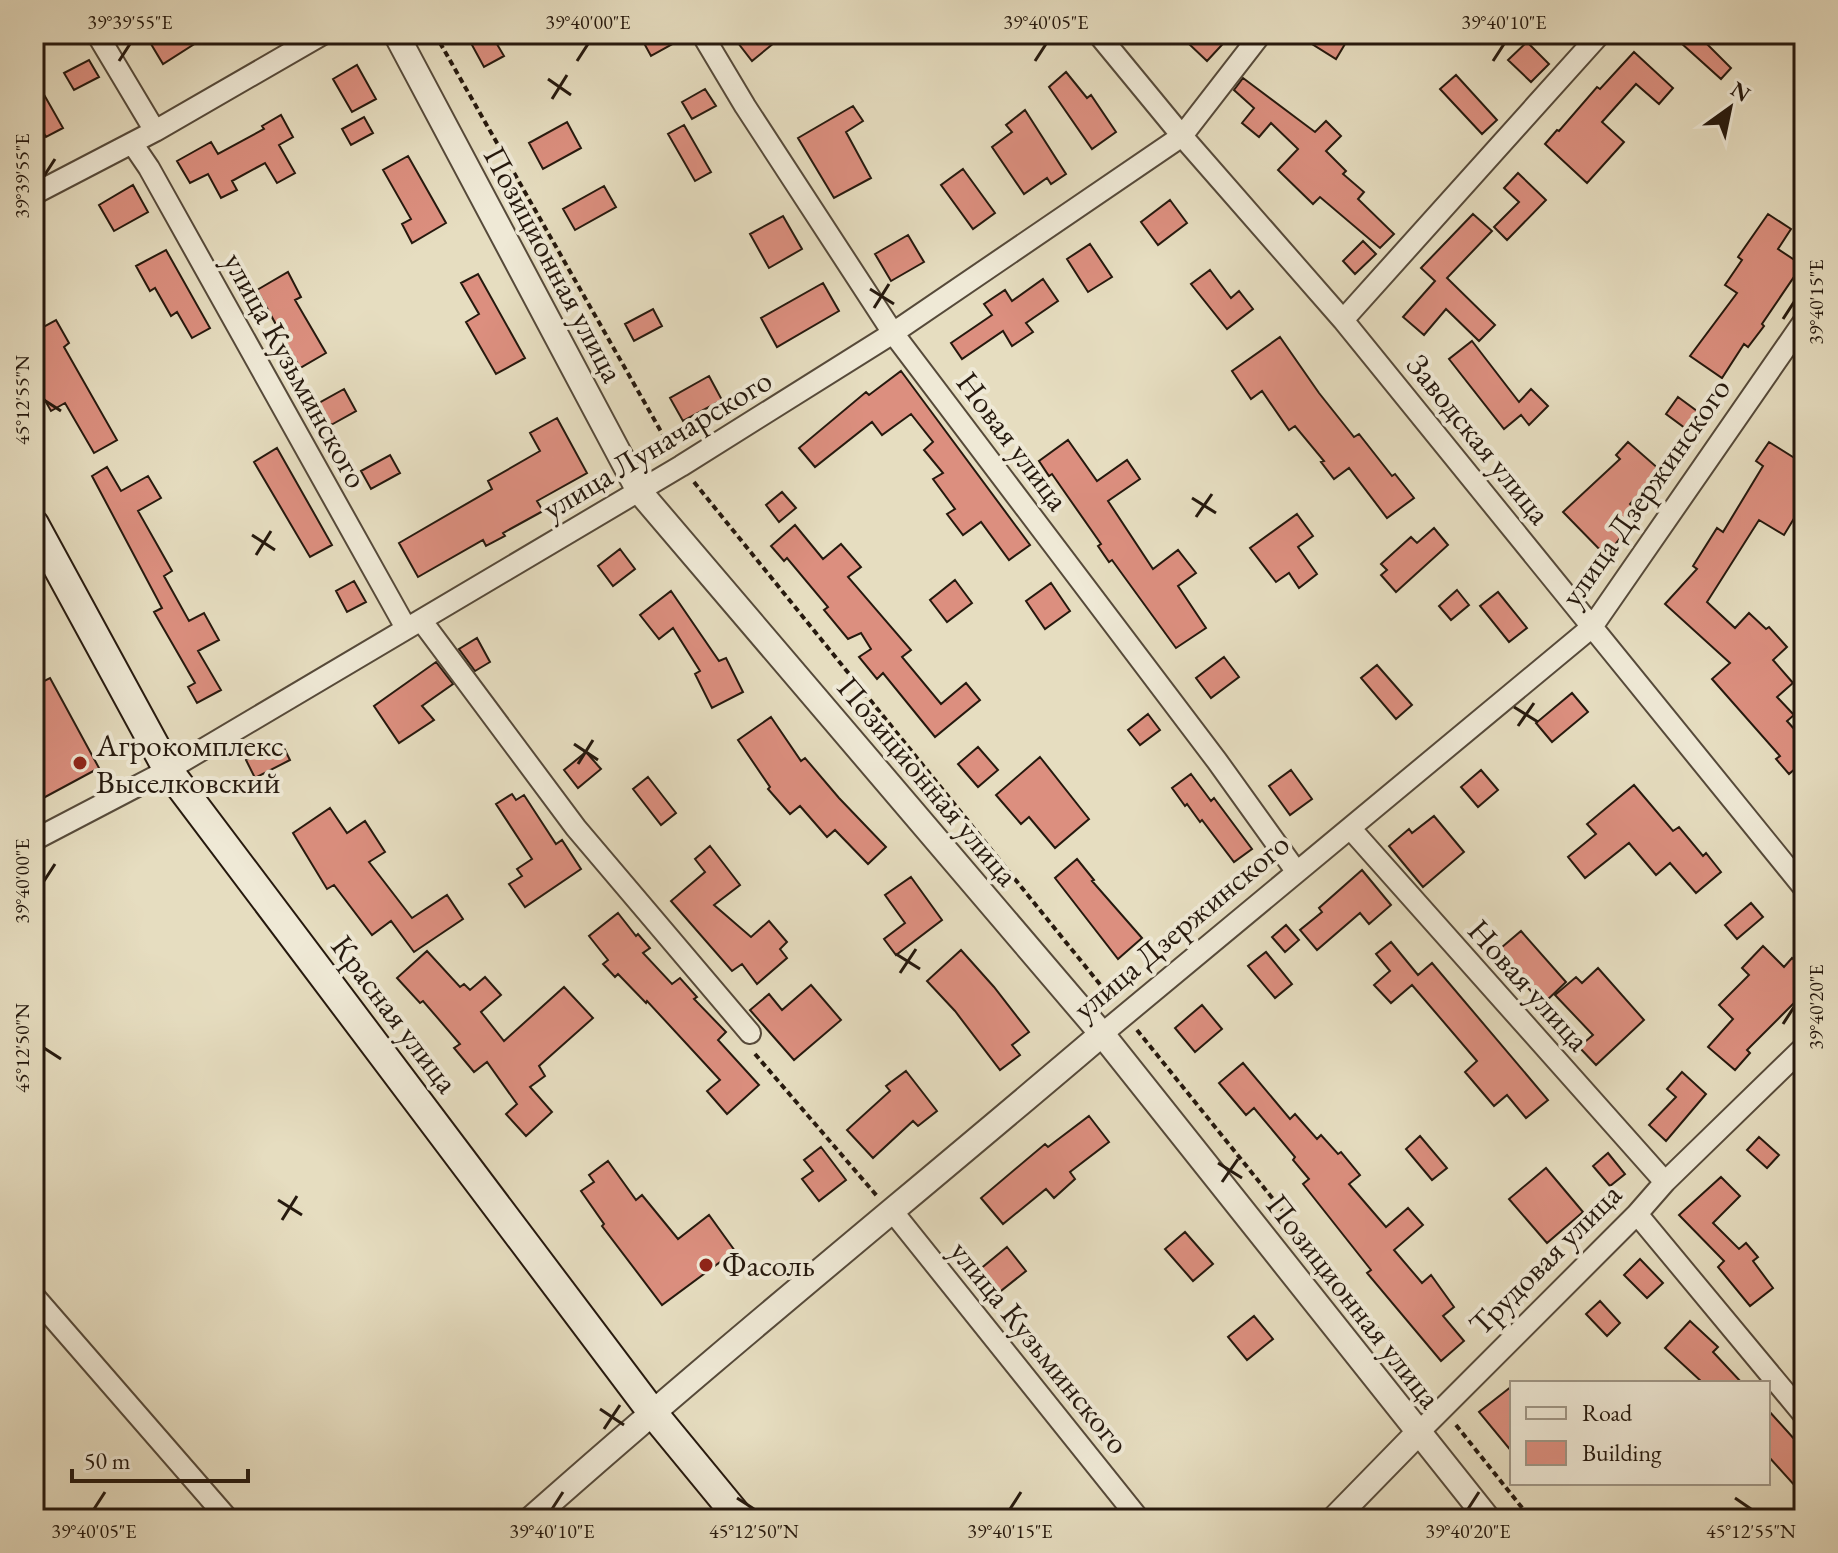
<svg xmlns="http://www.w3.org/2000/svg" width="1838" height="1553" font-family="'EB Garamond',serif">
  <style>
    .building { fill: #dc8f7f; stroke: #26190e; stroke-width: 2 }
    .lines { fill: none; stroke-linecap: round; stroke-linejoin: round }
    .minor-casing { stroke: #564a3a; stroke-width: 24 }
    .tertiary-casing { stroke: #564a3a; stroke-width: 28 }
    .secondary-casing { stroke: #26190e; stroke-width: 32 }
    .path { stroke: #26190e; stroke-width: 4; stroke-dasharray: 6 4; stroke-linecap: butt }
    .minor { stroke: #efe9d6; stroke-width: 20 }
    .tertiary { stroke: #efe9d6; stroke-width: 24 }
    .secondary { stroke: #efe9d6; stroke-width: 28 }
    .ticks { fill: none; stroke: #26190e; stroke-width: 3 }
    .poi-dot { fill: #8f2418; stroke: #efe9d6; stroke-width: 3 }
    .labels { text-anchor: middle; dominant-baseline: central; stroke-width: 8; stroke-linejoin: round; paint-order: stroke }
    .street-label { font-size: 32px; fill: #26190e; stroke: #efe9d6 }
    .poi-label { font-size: 32px; fill: #26190e; stroke: #efe9d6; text-anchor: start }
    .neatline { fill: none; stroke: #26190e; stroke-width: 3 }
    .ticks-label { font-size: 20px; text-anchor: middle; fill: #26190e }
  </style>
  <rect width="100%" height="100%" fill="#e6ddc0"/>
  <filter id="stains"><feTurbulence type="fractalNoise" baseFrequency=".0025" numOctaves="4"/><feColorMatrix values="0 0 0 0 .2 0 0 0 0 .09 0 0 0 0 .02 0 0 0 .5 -.17"/></filter>
  <radialGradient id="worn" r=".72"><stop offset=".6" stop-color="#630" stop-opacity="0"/><stop offset="1" stop-color="#630" stop-opacity=".3"/></radialGradient>
  <path class="building" d="M145,34H210L163,64Z
    M466,34H491L504,56L484,67Z
    M639,34H689V35L651,56Z
    M749,34H785L752,61L738,43Z
    M1197,34H1232L1207,61L1188,43Z
    M1296,34H1351L1336,59Z
    M1671,34H1697L1731,68L1721,79Z
    M1527,42L1549,64L1531,82L1508,60Z
    M1634,52L1673,88L1659,104L1636,84L1602,122L1624,142L1587,183L1545,144L1557,130L1559,131L1597,87L1600,89Z
    M89,60L99,77L74,90L64,73Z
    M357,65L376,99L352,112L333,79Z
    M1066,72L1087,98L1091,95L1116,132L1092,149L1049,87Z
    M1456,75L1497,120L1482,134L1440,89Z
    M34,77L63,128L46,137L34,116Z
    M1243,78L1315,132L1326,121L1341,136L1326,151L1346,171L1343,174L1364,192L1358,199L1394,234L1380,248L1320,197L1313,204L1278,170L1298,149L1271,123L1259,137L1242,123L1254,108L1234,90Z
    M705,89L716,106L692,119L682,102Z
    M853,106L863,121L846,132L871,178L834,198L798,138Z
    M1025,110L1066,174L1051,184L1047,178L1024,194L992,147L1012,132L1006,125Z
    M281,115L293,137L279,145L295,173L277,183L265,163L232,181L237,190L221,198L208,174L190,183L177,161L211,142L218,154L264,129L262,126Z
    M364,117L373,133L351,145L342,129Z
    M567,122L581,148L543,169L529,143Z
    M684,125L711,172L695,181L668,134Z
    M408,156L446,223L412,243L402,224L411,219L383,170Z
    M963,169L995,213L973,229L941,185Z
    M1518,173L1546,200L1507,240L1494,227L1519,202L1504,188Z
    M133,185L148,212L114,231L99,205Z
    M604,186L616,207L575,230L563,209Z
    M1170,200L1187,223L1158,245L1141,222Z
    M1473,214L1492,231L1447,278L1495,325L1479,341L1446,309L1424,335L1403,317L1435,281L1421,268Z
    M1768,214L1791,229L1778,249L1802,265L1762,324L1764,326L1748,347L1744,344L1722,378L1690,356L1737,293L1725,285L1742,260L1738,257Z
    M783,216L802,249L769,268L750,234Z
    M908,235L924,262L891,281L875,254Z
    M1363,241L1376,254L1355,274L1343,261Z
    M1090,244L1112,277L1088,292L1067,259Z
    M166,250L210,328L192,338L177,312L171,316L155,288L150,291L136,266Z
    M1210,270L1231,298L1239,291L1253,309L1227,329L1191,284Z
    M288,272L301,297L295,300L326,353L300,368L257,290Z
    M478,274L525,358L496,374L466,322L479,314L461,283Z
    M1043,279L1058,301L1026,323L1033,332L1012,346L1003,331L962,359L951,343L992,315L984,304L1005,290L1012,301Z
    M823,283L839,311L777,347L761,318Z
    M653,309L662,326L634,341L625,324Z
    M56,320L69,343L64,347L117,440L94,453L65,403L51,411L34,381V332Z
    M1280,337L1319,393L1354,437L1359,434L1392,476L1395,474L1414,498L1387,518L1349,468L1334,479L1321,462L1324,461L1295,426L1289,430L1262,391L1251,399L1232,371Z
    M1472,341L1519,402L1531,389L1548,406L1529,425L1521,415L1504,429L1449,359Z
    M901,371L1030,545L1009,560L981,522L963,535L947,514L955,509L933,479L943,473L924,450L933,442L911,414L882,435L872,422L815,467L799,448L866,392L869,395Z
    M709,376L722,400L683,421L670,398Z
    M344,389L356,411L331,425L319,403Z
    M1678,397L1701,414L1689,431L1666,414Z
    M557,418L587,473L537,501L543,511L503,533L505,536L486,546L483,540L418,577L399,543L492,489L488,481L540,451L530,433Z
    M1068,440L1097,481L1127,460L1140,479L1108,501L1153,569L1178,550L1196,573L1178,586L1206,628L1176,648L1112,560L1109,562L1098,546L1101,544L1052,474L1049,476L1039,461Z
    M1628,442L1660,470L1630,504L1639,514L1606,556L1563,512L1620,459L1616,455Z
    M1769,442L1804,464V502L1784,535L1759,520L1707,602L1735,628L1749,613L1766,629L1769,627L1787,647L1773,660L1793,683L1777,697L1794,715L1787,721L1804,740V761L1789,774L1776,759L1780,756L1712,679L1730,663L1665,604L1697,569L1693,566L1717,528L1723,532L1763,466L1756,461Z
    M277,448L332,545L310,557L254,462Z
    M390,455L400,473L371,489L361,471Z
    M107,467L121,491L148,476L161,498L138,511L172,571L164,576L189,621L204,613L219,640L198,651L221,690L197,703L188,687L195,683L154,612L162,608L92,476Z
    M782,492L796,508L779,522L766,505Z
    M1297,514L1313,536L1298,547L1317,574L1299,588L1289,573L1276,582L1250,548Z
    M795,525L823,559L841,544L861,567L848,577L911,650L902,657L941,704L966,683L980,700L935,737L883,673L877,679L859,657L871,649L861,633L848,639L824,610L828,607L787,558L784,561L771,546Z
    M1434,528L1448,545L1396,592L1381,575L1387,570L1381,564L1411,537L1417,543Z
    M620,549L635,569L613,586L598,566Z
    M955,580L972,603L947,622L930,600Z
    M354,581L366,602L347,612L336,591Z
    M1051,583L1070,611L1045,629L1026,601Z
    M1457,590L1469,605L1451,620L1439,606Z
    M671,591L719,661L726,658L743,692L712,708L695,674L700,671L673,628L659,639L640,615Z
    M1498,592L1527,628L1509,642L1480,606Z
    M477,638L490,662L475,671L459,649Z
    M1224,657L1239,677L1211,698L1196,678Z
    M436,662L453,684L422,706L434,720L399,743L374,706Z
    M1377,665L1412,705L1396,719L1361,678Z
    M50,678L99,768L34,803V686Z
    M1572,693L1588,712L1552,742L1536,723Z
    M1148,714L1160,730L1140,745L1128,730Z
    M771,717L801,761L805,758L839,798L886,847L868,864L835,830L827,837L800,806L790,814L768,789L770,787L738,740Z
    M281,742L290,760L255,778L246,760Z
    M978,747L998,770L978,787L958,764Z
    M586,752L601,769L578,788L564,770Z
    M1040,757L1089,819L1055,848L1029,817L1021,824L996,795Z
    M1291,770L1312,799L1290,815L1269,786Z
    M1481,770L1498,790L1478,807L1461,787Z
    M1191,774L1211,801L1214,798L1252,849L1234,862L1202,820L1200,822L1187,804L1185,806L1172,788Z
    M648,777L676,813L661,825L633,789Z
    M1634,785L1673,831L1679,827L1703,856L1706,853L1721,872L1696,893L1670,863L1656,875L1629,843L1585,878L1568,857L1596,834L1587,824Z
    M512,794L516,800L524,795L556,844L562,840L581,869L525,907L509,884L522,876L517,869L532,859L496,804Z
    M330,808L347,833L365,821L385,852L369,862L412,918L447,895L463,919L414,952L391,921L372,935L334,885L327,889L293,833Z
    M1434,816L1464,852L1423,887L1389,846L1409,829L1412,833Z
    M710,846L740,885L714,905L751,937L769,921L787,942L780,949L787,958L757,984L742,964L732,971L671,901L705,872L695,859Z
    M1077,859L1094,880L1092,881L1142,938L1118,959L1055,878Z
    M1362,870L1391,905L1369,924L1360,913L1317,950L1300,930L1322,912L1319,908Z
    M911,877L942,920L896,955L884,939L905,923L885,895Z
    M1751,903L1763,917L1737,939L1725,925Z
    M618,913L636,936L638,934L650,948L643,953L672,984L680,978L697,997L694,999L726,1032L718,1040L759,1085L727,1114L707,1091L720,1080L647,1001L646,1003L618,974L615,977L603,964L608,960L589,936Z
    M1286,925L1299,940L1285,952L1272,937Z
    M1521,931L1566,982L1543,1004L1495,953Z
    M1391,942L1418,975L1432,963L1548,1100L1526,1118L1507,1095L1494,1106L1465,1072L1477,1061L1412,985L1391,1003L1374,985L1390,971L1376,954Z
    M1763,946L1784,967L1792,958L1804,969V993L1747,1050L1750,1053L1735,1070L1708,1047L1733,1019L1719,1005L1749,975L1742,968Z
    M961,950L994,987L1029,1032L1012,1045L1020,1055L1000,1070L955,1011L927,981Z
    M427,951L460,987L464,984L470,990L485,977L501,995L481,1012L504,1041L564,987L593,1018L539,1066L545,1076L530,1087L552,1112L526,1136L506,1114L517,1104L487,1062L474,1072L454,1048L460,1044L423,1001L420,1003L397,978Z
    M1266,952L1292,984L1275,998L1248,966Z
    M1598,968L1644,1020L1596,1065L1579,1047L1593,1035L1555,995L1576,977L1582,983Z
    M811,985L841,1020L794,1060L750,1010L769,994L782,1010Z
    M1202,1005L1222,1029L1195,1052L1175,1028Z
    M1243,1063L1290,1119L1295,1114L1317,1139L1321,1135L1338,1154L1341,1152L1360,1175L1349,1184L1386,1227L1408,1208L1423,1225L1394,1250L1422,1283L1431,1275L1454,1307L1443,1316L1464,1341L1441,1361L1367,1273L1371,1270L1303,1184L1309,1179L1293,1160L1295,1157L1254,1108L1246,1115L1219,1083Z
    M906,1071L937,1111L918,1126L913,1121L873,1158L847,1130L890,1091L886,1086Z
    M1682,1072L1706,1094L1666,1141L1649,1125L1676,1097L1667,1089Z
    M1089,1116L1109,1142L1070,1172L1075,1179L1054,1198L1046,1189L1003,1224L981,1198L1045,1144L1048,1147Z
    M1420,1136L1447,1168L1432,1180L1406,1149Z
    M1759,1137L1779,1155L1767,1168L1747,1150Z
    M821,1147L846,1180L819,1201L802,1179L813,1171L804,1160Z
    M1608,1153L1625,1174L1610,1186L1593,1166Z
    M608,1161L636,1200L642,1195L678,1239L709,1215L735,1251L662,1305L602,1226L604,1224L581,1191L594,1182L589,1175Z
    M1546,1168L1583,1212L1547,1243L1509,1199Z
    M1721,1177L1740,1196L1713,1223L1739,1249L1746,1243L1758,1257L1753,1261L1773,1288L1750,1306L1718,1267L1724,1261L1679,1215Z
    M1185,1232L1213,1264L1193,1281L1165,1249Z
    M1007,1247L1026,1271L992,1298L973,1275Z
    M1640,1259L1663,1283L1647,1298L1624,1275Z
    M1600,1301L1620,1323L1607,1336L1586,1314Z
    M1254,1316L1273,1339L1247,1360L1228,1337Z
    M1690,1321L1718,1347L1713,1352L1742,1383H1703L1665,1348Z
    M1512,1386V1452L1479,1412Z
    M1768,1410L1804,1450V1496L1768,1456Z"/>
  <g class="lines">
    <defs>
      <path id="minor" d="M97,34L155,131
        M702,34L745,106L893,333L1217,761L1296,871
        M1098,34L1182,136L1343,320L1804,888
        M132,143L149,168L406,628
        M34,194L155,131L323,34
        M1343,320L1600,34
        M421,620L576,828L750,1033
        M1350,828L1665,1182
        M34,840L168,770L681,466L893,333L1182,136L1261,34
        M1102,1034L1592,627L1804,321
        M893,1212L1139,1519
        M1637,1214L1804,1415
        M34,1296L228,1519
        M1418,1433L1637,1214L1665,1182L1804,1047"/>
      <path id="tertiary" d="M396,34L639,491L1102,1034L1488,1519
        M531,1519C718,1353 912,1196 1102,1034
        M1334,1519L1418,1433"/>
      <path id="secondary" d="M34,524L168,770L652,1412L740,1519"/>
    </defs>
    <use href="#minor" class="minor-casing"/>
    <use href="#tertiary" class="tertiary-casing"/>
    <use href="#secondary" class="secondary-casing"/>
    <path class="path" d="M435,34L671,449
      M694,482L1111,998
      M1137,1030L1430,1394
      M755,1054L877,1196
      M1456,1425L1531,1519"/>
    <use href="#minor" class="minor"/>
    <use href="#tertiary" class="tertiary"/>
    <use href="#secondary" class="secondary"/>
  </g>
  <path class="ticks" d="M119,61L130,44M577,61L588,44M1035,61L1046,44M1493,61L1504,44M548,79L571,95M552,99L567,75M44,176L55,159M870,289L894,304M874,308L889,284M1783,319L1794,302M44,400L61,411M1192,498L1216,513M1196,517L1212,494M252,535L275,550M256,555L271,531M1514,707L1538,722M1518,726L1534,703M574,744L598,760M578,764L593,740M44,881L55,864M896,954L920,969M900,973L916,949M1783,1024L1794,1007M44,1048L61,1059M1218,1163L1242,1178M1222,1182L1238,1159M278,1200L302,1215M282,1220L297,1196M600,1409L624,1425M604,1429L620,1405M737,1498L754,1509M1735,1498L1751,1509M94,1509L105,1492M552,1509L563,1492M1010,1509L1021,1492M1468,1509L1479,1492"/>
  <g class="poi-dot">
    <circle cx="80" cy="763" r="8"/>
    <circle cx="706" cy="1265" r="8"/>
  </g>
  <g class="labels">
    <g class="street-label">
      <text transform="translate(554 264) rotate(62)">Позиционная улица</text>
      <text transform="translate(296 370) rotate(61)">улица Кузьминского</text>
      <text transform="translate(1479 439) rotate(51)">Заводская улица</text>
      <text transform="translate(1013 441) rotate(53)">Новая улица</text>
      <text transform="translate(657 444) rotate(-31)">улица Луначарского</text>
      <text transform="translate(1645 492) rotate(-55)">улица Дзержинского</text>
      <text transform="translate(928 781) rotate(50)">Позиционная улица</text>
      <text transform="translate(1181 926) rotate(-40)">улица Дзержинского</text>
      <text transform="translate(1529 985) rotate(48)">Новая улица</text>
      <text transform="translate(395 1014) rotate(53)">Красная улица</text>
      <text transform="translate(1545 1259) rotate(-45)">Трудовая улица</text>
      <text transform="translate(1354 1301) rotate(52)">Позиционная улица</text>
      <text transform="translate(1040 1347) rotate(51)">улица Кузьминского</text>
    </g>
    <g class="poi-label">
      <text x="96" y="745">Агрокомплекс<tspan x="96" dy="37">Выселковский</tspan></text>
      <text x="722" y="1265">Фасоль</text>
    </g>
  </g>
  <rect width="1838" height="1553" fill="none" stroke="#e6ddc0" stroke-width="88"/>
  <rect x="1510" y="1381" width="260" height="104" fill="#efe9d6" stroke="#9f9686" stroke-width="2"/>
  <rect x="1526" y="1407" width="40" height="12" fill="#efe9d6" stroke="#9f9686" stroke-width="2"/>
  <text x="1582" y="1421" font-size="24" fill="#26190e">Road</text>
  <rect x="1526" y="1441" width="40" height="24" fill="#dc8f7f" stroke="#9f9686" stroke-width="2"/>
  <text x="1582" y="1461" font-size="24" fill="#26190e">Building</text>
  <g transform="translate(1730 108) rotate(33)" stroke="#efe9d6" stroke-width="6" paint-order="stroke">
  <path d="M0-6L14 30L0 20L-14 30Z" fill="#26190e"/>
  <text y="-12" font-size="22" font-weight="bold" text-anchor="middle" fill="#26190e">N</text>
  </g>
  <path d="M72 1469v12h176v-12" fill="none" stroke="#26190e" stroke-width="4"/>
  <text x="84" y="1469" font-size="24" fill="#26190e" stroke="#efe9d6" stroke-width="6" paint-order="stroke">50 m</text>
  <rect x="44" y="44" width="1750" height="1465" class="neatline"/>
  <g class="ticks-label">
    <text x="130" y="29">39°39'55"E</text>
    <text x="588" y="29">39°40'00"E</text>
    <text x="1046" y="29">39°40'05"E</text>
    <text x="1504" y="29">39°40'10"E</text>
    <text transform="translate(22 176) rotate(-90)" y="7">39°39'55"E</text>
    <text transform="translate(1816 302) rotate(-90)" y="7">39°40'15"E</text>
    <text transform="translate(22 400) rotate(-90)" y="7">45°12'55"N</text>
    <text transform="translate(22 881) rotate(-90)" y="7">39°40'00"E</text>
    <text transform="translate(1816 1007) rotate(-90)" y="7">39°40'20"E</text>
    <text transform="translate(22 1048) rotate(-90)" y="7">45°12'50"N</text>
    <text x="94" y="1538">39°40'05"E</text>
    <text x="552" y="1538">39°40'10"E</text>
    <text x="754" y="1538">45°12'50"N</text>
    <text x="1010" y="1538">39°40'15"E</text>
    <text x="1468" y="1538">39°40'20"E</text>
    <text x="1751" y="1538">45°12'55"N</text>
  </g>
  <rect width="100%" height="100%" filter="url(#stains)"/>
  <rect width="100%" height="100%" fill="url(#worn)"/>
</svg>
